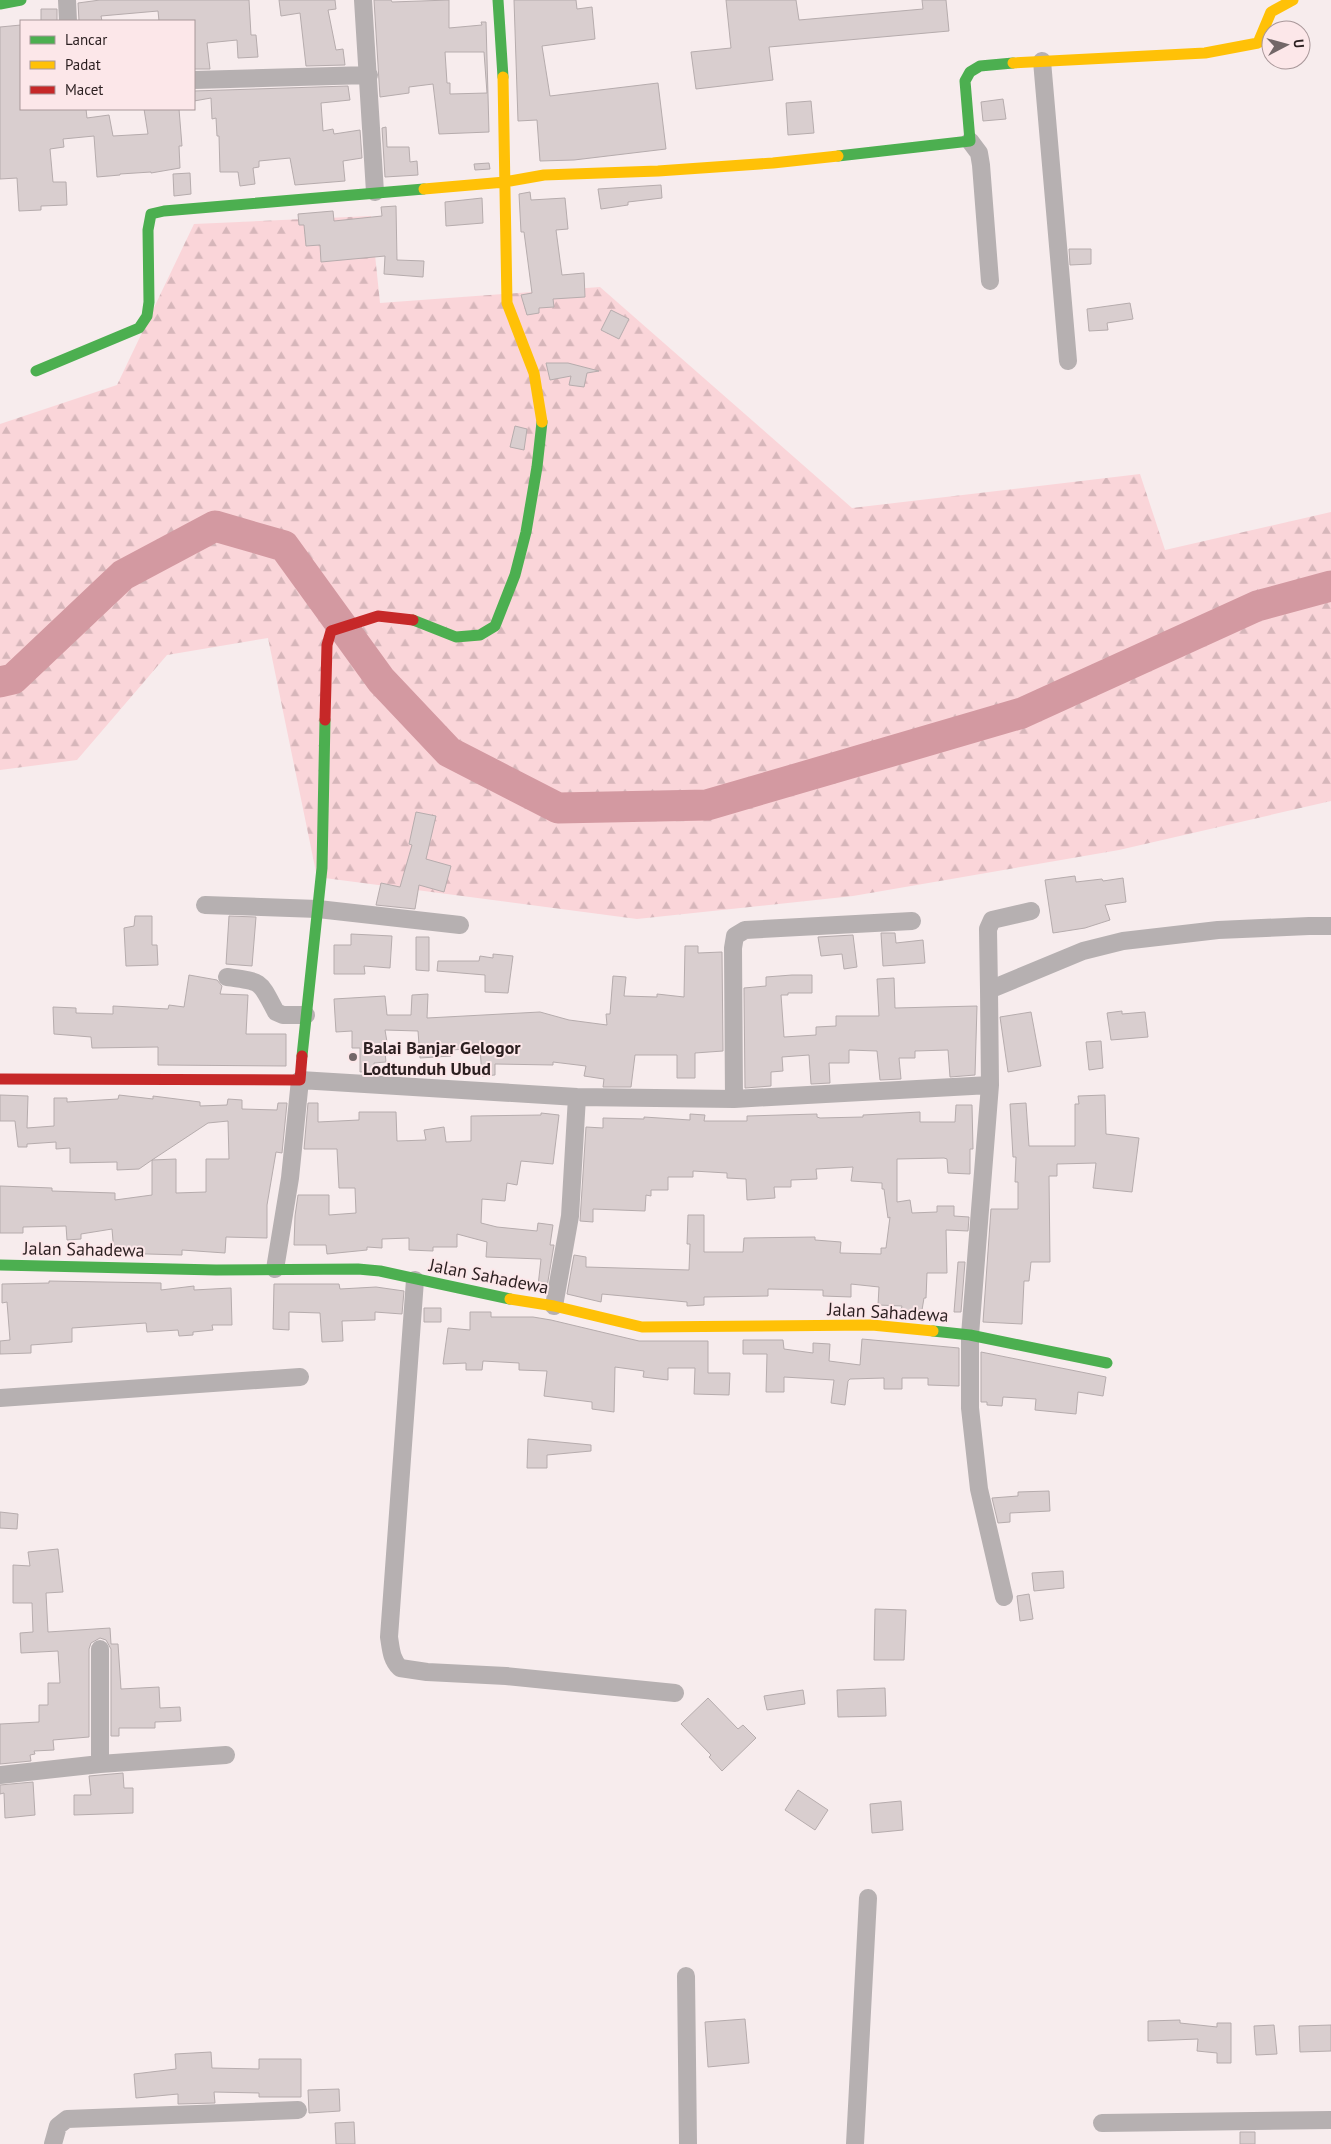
<svg xmlns="http://www.w3.org/2000/svg" width="1331" height="2144" font-family="'PT Sans',sans-serif">
  <style>
    .forest { fill: url(#forest-firs) }
    .lines { fill: none; stroke-linecap: round; stroke-linejoin: round }
    .river { stroke: #d399a1; stroke-width: 31 }
    .building { fill: #d9cecf; stroke: #b6acad; fill-rule: evenodd }
    .street { stroke: #b6b0b1; stroke-width: 18 }
    .fast { stroke: #4caf50; stroke-width: 11 }
    .slow { stroke: #ffc107; stroke-width: 11 }
    .jam { stroke: #c62828; stroke-width: 11 }
    .poi-dot { fill: #726768; stroke: #fce7e9; stroke-width: 2 }
    .labels { text-anchor: middle; dominant-baseline: central; stroke-width: 4; stroke-linejoin: round; paint-order: stroke }
    .poi-label { font-size: 18px; font-weight: bold; fill: #2b1f20; stroke: #fce7e9; text-anchor: start }
    .street-label { font-size: 18px; fill: #2b1f20; stroke: #fce7e9 }
  </style>
  <defs>
    <pattern id="forest-firs" width="22" height="20" patternUnits="userSpaceOnUse" patternTransform="scale(1.25)"><rect width="22" height="20" fill="#fad5d9"/><path d="M5 1l3.5 6h-7zM16 11l3.5 6h-7z" fill="#d6b6ba"/></pattern>
  </defs>
  <rect width="100%" height="100%" fill="#f7eced"/>
  <path class="forest" d="M371,216L380,303L600,287L852,508L1140,474L1165,550L1331,512V801L1119,850L853,896L637,919L317,877L268,638L167,655L77,760L0,770V424L117,385L194,224Z"/>
  <g class="lines">
    <path class="river" d="M0,682L13,679L123,575L215,526L284,546L381,680L449,752L558,808L707,805L1022,713L1257,606L1331,586"/>
  </g>
  <path class="building" d="M100,0H249L251,35H256L258,57L238,58L237,40L207,43L210,69H194V21H159L158,11L101,16L102,21H79L78,3Z
    M279,0H335L336,9L328,10L336,50L343,49L345,65L306,66L300,13L281,16Z
    M374,0H391L392,2L449,0V28L482,25L481,22H486L489,132L439,134L433,84L409,87V93L380,97ZM445,52H484L487,93L450,94V83H447Z
    M514,0H576L577,9L592,7L595,39L542,46L550,96L658,83L666,149L574,160L540,161L537,120L518,121Z
    M726,0H796L799,20L923,9L922,0H946L949,31L769,47L773,80L696,89L691,52L731,48Z
    M41,9H57V21H41Z
    M21,25V109H86L87,118L109,115L113,136L148,134L144,109H179L182,146H179L180,168L151,173V172L120,174V175L97,177L94,136L63,139L64,147L50,149L53,182H66L67,205L41,206V210L19,211L17,178L0,179V27Z
    M348,86L350,100L321,103L323,131L333,129L334,134L360,130L362,158L343,161L345,181L295,185L290,158L259,161V167L253,168L255,184L240,186L238,172H220L219,136H217L216,118L212,119L211,98L194,101V91Z
    M1003,99L1006,119L983,121L981,102Z
    M811,101L814,133L788,135L786,103Z
    M386,127L387,147H409L410,162L417,161L418,175L385,177L382,128Z
    M489,163L490,169L475,170L474,164Z
    M190,173L191,194L174,196L173,174Z
    M661,185L662,198L628,202V205L601,209L598,189Z
    M530,192L531,200L565,198L568,229L556,230L562,275L584,273L585,297L553,299L554,307L539,308V313L527,315L521,295L532,293L524,232H521L519,194Z
    M482,198L483,223L446,226L445,202Z
    M396,206L397,260L424,261L423,277L384,274L385,256L321,262L320,245L306,246L304,225H299L298,214L333,211L334,221L382,216L381,207Z
    M1069,249H1091V264L1070,265Z
    M1130,303L1133,319L1107,323L1108,330L1089,331L1087,309Z
    M611,310L629,319L619,339L601,330Z
    M546,363H568L599,371L587,373L584,387L569,385L571,376L550,380Z
    M515,426L527,429L524,450L510,447Z
    M416,812L436,816L426,859L451,866L444,892L419,885L415,909L376,905L381,883L400,887L412,845L409,844Z
    M1075,876L1076,882L1102,879L1103,881L1123,878L1126,902L1105,905L1110,920L1085,928L1053,933L1045,880Z
    M135,916H152V945H157L158,965L126,966L124,928L134,926Z
    M229,916L256,917L252,966L226,964Z
    M881,933H895L896,943L923,940L925,963L883,966Z
    M351,934L392,936L390,968L364,966L365,974H334V945H351Z
    M853,935L857,967L844,969L842,954L821,956L818,937Z
    M416,937H429V971L416,970Z
    M685,946H698V953L722,952L723,1051L695,1053V1078H677V1055H635L631,1087H603L604,1079L584,1076L586,1066L553,1062V1065L495,1064V1075L482,1076L480,1048L451,1050V1056L420,1058L418,1031L385,1030L387,1042L384,1043L386,1062L374,1063V1071L360,1072V1048H352V1031L336,1032L334,999L385,996L387,1015H411L412,995L428,994L427,1018L540,1012L569,1020L607,1025L606,1014H610L613,976L626,977L624,996L657,997V994L684,997Z
    M493,954L513,956L508,993L485,992V975L437,971L438,961H479L480,956L493,958Z
    M189,975L217,980L222,986L220,994L248,995L246,1034H286V1066L158,1065V1047L92,1048L91,1037L54,1034L53,1007L76,1008V1013L113,1014V1006L168,1009L169,1005L184,1007Z
    M792,975H812V993H788V995H781L784,1037L816,1035V1027L836,1026V1016H879L877,979L894,978L895,1008L977,1006L975,1075L950,1077L948,1050L915,1051V1058H899L901,1079L880,1080L877,1051L849,1050V1063H829L830,1083L811,1084L809,1055L782,1057L783,1071L771,1072V1086L745,1088L744,988L766,986V977Z
    M1122,1011V1014L1145,1012L1148,1037L1111,1040L1107,1013Z
    M1031,1012L1041,1066L1008,1072L1000,1017Z
    M1101,1041L1103,1068L1089,1070L1086,1042Z
    M0,1095L28,1096L27,1128L54,1126V1098H67V1102L118,1099L119,1095L153,1099V1096L200,1102V1106L227,1105L228,1099L242,1100V1109L277,1110L278,1103H287L282,1153L276,1152L267,1205V1238L226,1237L225,1253L182,1250V1255L114,1253L112,1229L81,1234V1239L67,1240L66,1226L23,1227V1233H0V1186L52,1188V1191L115,1193V1200L152,1195V1160L139,1169L117,1170V1162L70,1163V1148L56,1149V1142L27,1144V1147H18L15,1121H0ZM228,1121L229,1159H206V1192L176,1193V1159L152,1160L208,1123Z
    M1105,1095L1106,1134L1139,1138L1132,1192L1093,1188L1096,1163L1057,1164V1176H1049L1050,1262H1031L1029,1281H1024L1022,1324L983,1322L991,1209H1018V1182H1015L1016,1157H1013L1010,1104L1026,1103L1029,1146H1075V1104H1079L1078,1096Z
    M308,1103H318V1122L359,1120V1112H396L397,1141L426,1140L424,1130L444,1127L446,1142L471,1141V1116L541,1115V1113L559,1115L553,1164L521,1161L517,1185L507,1183L505,1201L482,1199L481,1223L497,1227L537,1231L538,1223L553,1225L550,1245H554L547,1287L538,1286L541,1259L486,1257L487,1242L457,1234V1247H433V1251L409,1250V1238L382,1239V1248L367,1247V1250L327,1254L326,1245H294L295,1216L298,1195H329V1215L356,1213L355,1188H339L337,1149H304Z
    M956,1105H972L973,1149H970V1174L948,1173L947,1159L944,1158L897,1159V1202L910,1200L912,1213L937,1212V1206H954V1216L969,1217L968,1231L946,1230L947,1273H927L926,1298H924L921,1316L900,1313L902,1306L878,1305L879,1287L851,1284V1297L823,1296V1290H820L768,1289V1296L704,1297V1305L687,1306V1302L602,1294L601,1302L567,1294L574,1255L586,1257V1267L689,1270L690,1244H687L688,1215H704V1252H743L744,1238L815,1237V1240L841,1242L840,1253L881,1254V1248H886L890,1217L888,1218L884,1189H882V1183L851,1181L853,1167L816,1169L817,1179L791,1180V1187H774L775,1198L747,1200L746,1179L727,1178V1173L693,1171V1177H668V1190H651V1196L646,1195L645,1211L593,1209V1222L580,1221L586,1127L603,1128V1118L644,1119V1117L690,1120V1114L705,1115L704,1121H747V1116L817,1114V1117L820,1118L863,1117V1115L920,1112V1122H955Z
    M958,1262H965L961,1312H954Z
    M49,1281L161,1283V1290L194,1286V1290L231,1288L232,1325H212L213,1330L193,1332V1335L179,1336L178,1330L147,1332L146,1323L72,1328V1342L31,1345V1353L0,1354V1341L10,1340L7,1302L2,1303V1284L49,1283Z
    M274,1284H339L340,1289L376,1287L404,1291L402,1314L375,1312V1320L342,1321L343,1341L322,1342L320,1313L289,1312V1330L273,1329Z
    M424,1308H441V1322H424Z
    M470,1312H491V1317H533L551,1320L639,1341H708V1373H730L729,1395L694,1394L695,1368H668V1380L643,1377L644,1371L615,1367L614,1412L592,1409V1402L544,1396L547,1371L519,1370V1363L483,1361L482,1370H466V1363L443,1364L448,1328L470,1330Z
    M862,1339L959,1348V1386L928,1385V1378H902V1389H884V1378L850,1379L848,1381L845,1405L831,1403L834,1380L784,1377V1392H766L767,1354H743V1340H783L784,1349L813,1353V1343L830,1344L829,1361L860,1365Z
    M981,1352L1106,1377L1103,1396L1078,1392L1076,1414L1035,1410L1036,1399L1003,1397L1002,1406L987,1405V1402H981Z
    M528,1439L591,1445V1451L547,1455V1468H527Z
    M1049,1491L1050,1511L1010,1513V1522L998,1523L992,1498L1018,1496V1492Z
    M0,1512L18,1514L17,1529L0,1528Z
    M58,1549L63,1592L46,1593L48,1632L110,1628L111,1644H118L121,1689L159,1687L160,1708L180,1707L181,1721L155,1722V1728H119V1736H111V1649L106,1640L100,1638L91,1643L89,1649V1737L53,1740L54,1750L34,1751L35,1754L30,1755L31,1761L0,1764V1724L39,1722V1705H48V1683H60L58,1651L21,1653L20,1633L33,1632L32,1603H13V1565L30,1566L28,1552Z
    M1063,1571L1064,1588L1034,1591L1032,1573Z
    M1029,1594L1033,1619L1020,1621L1017,1596Z
    M875,1609L906,1610L904,1660H874Z
    M885,1688L886,1716L838,1717L837,1690Z
    M803,1690L805,1704L767,1710L764,1696Z
    M708,1698L738,1729L743,1725L756,1738L722,1771L709,1757L711,1755L681,1724Z
    M123,1773L124,1788H133V1813L74,1815V1795H91L89,1776Z
    M33,1782L35,1815L5,1818L4,1793L0,1794V1785Z
    M798,1790L828,1810L815,1830L785,1810Z
    M901,1801L903,1830L872,1833L870,1804Z
    M745,2019L749,2063L708,2067L705,2022Z
    M1180,2020V2023L1217,2027V2023H1231V2063H1217V2053L1197,2051L1198,2039L1148,2041V2021Z
    M1274,2025L1277,2054L1256,2055L1254,2026Z
    M1331,2025V2051L1300,2052L1299,2026Z
    M211,2052L212,2068L259,2069V2059H301V2097H259V2093L214,2092L215,2103L178,2104V2094L136,2098L134,2074L176,2069L175,2054Z
    M339,2089L340,2111L309,2113L308,2090Z
    M354,2122L355,2144H336L335,2123Z
    M1240,2132H1255V2144H1240Z"/>
  <g class="lines">
    <path class="street" d="M67,0L68,21
      M363,0L375,192
      M1042,61L1068,361
      M194,80L369,75
      M970,141L979,153L981,165L990,281
      M205,905L318,909L460,925
      M227,977C263,982 259,980 276,1012L283,1015H306
      M989,990L988,929L992,920L1031,911
      M734,1099L733,948L735,936L745,930L912,921
      M275,1269L290,1178L300,1080L577,1097L734,1099L990,1085
      M415,1280L389,1637C391,1649 391,1659 400,1668L427,1672L506,1676L675,1693
      M554,1306L570,1216L577,1097
      M0,1398L300,1377
      M1004,1597L979,1489L970,1408V1335L990,1085L989,990L1083,951L1123,941L1218,930L1309,926H1331
      M100,1649V1764
      M0,1775L100,1764L226,1755
      M686,1976L688,2144
      M1102,2123L1331,2120
      M53,2144L58,2126L67,2119L298,2110
      M855,2144L868,1898"/>
    <path class="fast" d="M498,0L503,77
      M0,4L21,0
      M838,156L970,141L965,81L970,72L980,66L1013,63
      M36,371L139,328L147,316L149,302L148,230L151,214L164,211L424,189
      M413,620L456,637L480,635L495,626L515,575L526,532L537,467L542,422
      M302,1056L322,868L325,720
      M0,1265L216,1270L358,1269L380,1271L510,1299
      M933,1331L970,1335L1107,1363"/>
    <path class="slow" d="M1013,63L1205,53L1258,43L1271,12L1293,0
      M503,77L507,303L534,373L542,422
      M424,189L505,182L544,175L658,171L773,163L838,156
      M510,1299L554,1306L642,1327L872,1325L933,1331"/>
    <path class="jam" d="M325,720L327,645L331,631L378,616L413,620
      M0,1079L300,1080L302,1056"/>
  </g>
  <circle class="poi-dot" cx="353" cy="1057" r="5"/>
  <g class="labels">
    <g class="poi-label">
      <text x="363" y="1047">Balai Banjar Gelogor<tspan x="363" dy="21">Lodtunduh Ubud</tspan></text>
    </g>
    <g class="street-label">
      <text transform="translate(84 1249) rotate(1)">Jalan Sahadewa</text>
      <text transform="translate(489 1276) rotate(11)">Jalan Sahadewa</text>
      <text transform="translate(888 1312) rotate(3)">Jalan Sahadewa</text>
    </g>
  </g>
  <rect x="20" y="20" width="175" height="90" fill="#fce7e9" stroke="#a89799"/>
  <rect x="30" y="36" width="25" height="8" fill="#4caf50" stroke="#a89799"/>
  <text x="65" y="45" font-size="15" fill="#2b1f20">Lancar</text>
  <rect x="30" y="61" width="25" height="8" fill="#ffc107" stroke="#a89799"/>
  <text x="65" y="70" font-size="15" fill="#2b1f20">Padat</text>
  <rect x="30" y="86" width="25" height="8" fill="#c62828" stroke="#a89799"/>
  <text x="65" y="95" font-size="15" fill="#2b1f20">Macet</text>
  <g transform="translate(1286 45) rotate(84)"><circle r="24" fill="#fce7e9" stroke="#a89799"/>
  <path d="M0-4L9 19L0 12L-9 19Z" fill="#726768"/>
  <text y="-8" font-size="14" font-weight="bold" text-anchor="middle" fill="#2b1f20">U</text>
  </g>
</svg>
